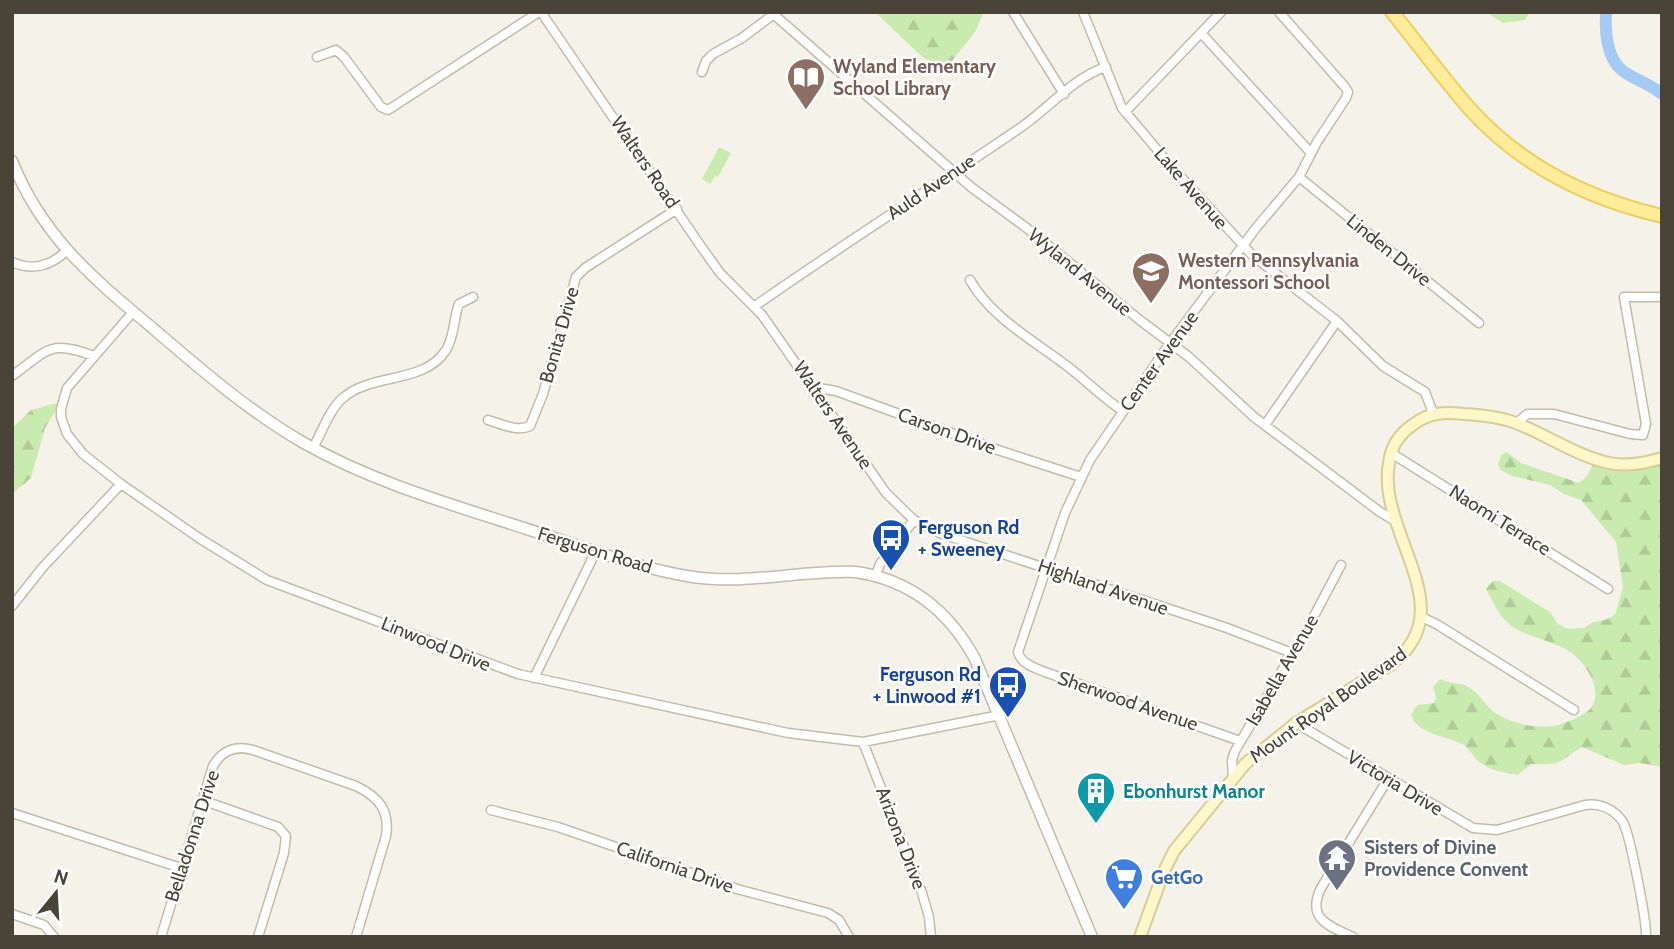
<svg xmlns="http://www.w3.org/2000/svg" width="1674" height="949" font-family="Cabin,sans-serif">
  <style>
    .green { fill: #caebb0 }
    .forest { fill: url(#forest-firs) }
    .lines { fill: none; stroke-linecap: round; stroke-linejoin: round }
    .river { stroke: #a3cbf4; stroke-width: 12 }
    .minor-casing { stroke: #c1bcab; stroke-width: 11 }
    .tertiary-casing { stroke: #c1bcab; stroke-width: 13 }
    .secondary-casing { stroke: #d7cd97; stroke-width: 14 }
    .primary-casing { stroke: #eacf62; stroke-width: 16 }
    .minor { stroke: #fff; stroke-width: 8 }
    .tertiary { stroke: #fff; stroke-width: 10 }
    .secondary { stroke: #fff7c9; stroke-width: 10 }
    .primary { stroke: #ffec98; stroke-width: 12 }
    .labels { text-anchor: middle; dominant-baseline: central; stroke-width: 5; stroke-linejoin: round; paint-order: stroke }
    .education-label { font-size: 19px; font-weight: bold; fill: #785e54; stroke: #fff; text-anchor: start }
    .street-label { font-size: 19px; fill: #494437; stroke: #fff }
    .transit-label { font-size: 19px; font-weight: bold; fill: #164399; stroke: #fff; text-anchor: start }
    .culture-label { font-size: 19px; font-weight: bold; fill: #0d838f; stroke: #fff; text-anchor: start }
    .worship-label { font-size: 19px; font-weight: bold; fill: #5b616d; stroke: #fff; text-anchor: start }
    .shop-label { font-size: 19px; font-weight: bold; fill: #366cbe; stroke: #fff; text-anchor: start }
  </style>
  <defs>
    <pattern id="forest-firs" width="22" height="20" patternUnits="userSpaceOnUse" patternTransform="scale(1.75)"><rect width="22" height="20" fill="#caebb0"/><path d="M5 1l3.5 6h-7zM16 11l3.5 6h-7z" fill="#afcb98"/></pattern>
  </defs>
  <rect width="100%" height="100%" fill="#f5f3e9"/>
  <path class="green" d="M1486,12H1530L1525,20L1503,23Z
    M719,147L731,153L718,177L715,176L710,184L702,179Z"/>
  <path class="forest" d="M875,12H984L975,32L944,71L919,54Z
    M61,402L45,428L31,478L12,494V428L31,410Z
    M1507,452L1521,463L1579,483L1587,476L1596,459L1606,463L1662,458V767L1640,763L1624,765L1582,747C1556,763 1565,765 1531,764L1518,775C1502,772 1489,771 1477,760C1472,755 1468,747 1462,744C1445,735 1420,736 1411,715L1417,705L1434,703L1436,697L1433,687L1440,679C1450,684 1461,682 1470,688C1481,695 1487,708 1497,714C1515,725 1545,731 1564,723C1571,721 1583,715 1588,711C1607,692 1585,662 1569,651C1553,641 1531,638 1514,628C1501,620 1493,602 1486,589L1493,581H1500L1550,612L1558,624L1568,629L1584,628L1593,622L1605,620L1615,615L1623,587L1616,542L1581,500L1564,494L1550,485L1512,476L1501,470L1498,464L1502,454Z"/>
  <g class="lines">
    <path class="river" d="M1606,12C1605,31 1606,58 1623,71C1633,79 1649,83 1662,94"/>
    <defs>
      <path id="minor" d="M541,12L700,245L720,273L762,315L886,493L914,520L942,534L1227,628L1292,653
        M771,12L971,187L1028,229L1141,321L1189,357L1254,417L1380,512L1397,522
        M1013,12L1064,94
        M1083,12L1122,108L1171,166L1252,255L1337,321L1383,366L1425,392L1433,413
        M1201,33L1311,153
        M317,57L336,50L344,57L381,107L388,110L539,12
        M702,72L706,61L713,54L742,38L774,14
        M1125,112L1221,12
        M1299,177L1479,323
        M12,262C32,271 51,266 66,251
        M970,280C990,316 1031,339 1063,363C1084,378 1101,397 1123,411
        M755,306C842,245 932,188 1020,128C1048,109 1074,77 1106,67
        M133,312L67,388L61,409V417L67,434L83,454L121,484L199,538L267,580L518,674L788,733L863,742L1000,715
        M12,376C48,350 49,339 94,356
        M813,387L836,391L1001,451L1081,477
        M488,420C501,424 517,432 530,426L543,394L576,277L585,268L677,209
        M1517,423L1527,414H1554L1630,434L1643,435L1646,424L1624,297H1662
        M1265,425L1337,321
        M313,448C322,432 330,408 344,397C372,373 425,384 446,350C455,336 453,319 459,304L473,297
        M1391,453L1608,589
        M876,575L880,564L914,520
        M12,606L43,567L121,484
        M1422,617L1438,625L1574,710
        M534,678L596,551
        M1296,723L1473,828L1497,830L1585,805C1600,803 1614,809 1623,822C1630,835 1647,922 1646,937
        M1240,741L1045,672C1035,668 1021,664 1018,652L1065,513L1090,460L1165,350L1256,228L1299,177L1317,142L1346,98L1348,92L1345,87L1279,12
        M863,742L922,893L929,917L931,937
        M1233,778L1232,760L1235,751L1314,616L1341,565
        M202,800L278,827L286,836L284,853L258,937
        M491,810L558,827L737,889L828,913L839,920L849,937
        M12,813L181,868
        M12,914L44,925L54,937
        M161,937L213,766C222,750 236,745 253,750L356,786C379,797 390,811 386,836L356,937
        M1353,937C1329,926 1306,919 1321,888L1388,779"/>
      <path id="tertiary" d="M12,161C41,234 90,276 149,325C198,367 248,411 304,443C376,484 457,506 536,532C587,548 639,569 693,577C747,585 801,570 856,572C910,580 949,611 975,659L1092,937"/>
      <path id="secondary" d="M1140,937L1164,871L1174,851L1245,764L1296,723L1390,665C1466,610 1376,533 1389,463C1391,447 1400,433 1414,424C1430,412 1445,412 1464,414C1482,415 1500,417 1516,423C1547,435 1577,456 1609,463C1627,467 1645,463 1662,458"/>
      <path id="primary" d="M1392,12C1418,44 1442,77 1469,108C1520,165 1588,199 1662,216"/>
    </defs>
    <use href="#minor" class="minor-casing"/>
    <use href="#tertiary" class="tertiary-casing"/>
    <use href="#secondary" class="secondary-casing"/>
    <use href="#primary" class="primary-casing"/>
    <use href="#minor" class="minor"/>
    <use href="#tertiary" class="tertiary"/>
    <use href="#secondary" class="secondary"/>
    <use href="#primary" class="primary"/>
  </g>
  <defs>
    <symbol id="library-pin" viewBox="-11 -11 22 30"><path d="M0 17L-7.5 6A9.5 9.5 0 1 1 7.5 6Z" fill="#8d6e63" stroke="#fff"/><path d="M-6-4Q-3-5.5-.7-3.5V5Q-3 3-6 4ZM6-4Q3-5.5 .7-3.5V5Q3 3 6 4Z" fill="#fff"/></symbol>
    <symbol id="school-pin" viewBox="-11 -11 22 30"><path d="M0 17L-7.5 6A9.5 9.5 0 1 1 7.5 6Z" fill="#8d6e63" stroke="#fff"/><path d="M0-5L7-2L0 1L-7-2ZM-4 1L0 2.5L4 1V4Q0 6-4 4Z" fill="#fff"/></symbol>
    <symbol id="bus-pin" viewBox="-11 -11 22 30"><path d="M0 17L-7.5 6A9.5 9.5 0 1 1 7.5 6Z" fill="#1a4fb4" stroke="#fff"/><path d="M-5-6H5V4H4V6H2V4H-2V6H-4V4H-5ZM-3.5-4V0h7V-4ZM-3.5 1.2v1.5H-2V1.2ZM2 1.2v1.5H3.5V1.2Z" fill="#fff"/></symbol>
    <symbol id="building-pin" viewBox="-11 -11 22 30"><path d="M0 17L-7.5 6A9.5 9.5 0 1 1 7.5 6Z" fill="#0f9aa8" stroke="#fff"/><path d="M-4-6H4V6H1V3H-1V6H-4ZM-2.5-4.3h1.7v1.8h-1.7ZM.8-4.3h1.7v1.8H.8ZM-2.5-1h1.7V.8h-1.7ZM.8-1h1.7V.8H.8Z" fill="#fff"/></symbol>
    <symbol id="temple-pin" viewBox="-11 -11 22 30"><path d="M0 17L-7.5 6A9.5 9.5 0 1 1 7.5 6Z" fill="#6b7280" stroke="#fff"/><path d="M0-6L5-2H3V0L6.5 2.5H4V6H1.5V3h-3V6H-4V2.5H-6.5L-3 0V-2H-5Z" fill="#fff"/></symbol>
    <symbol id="supermarket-pin" viewBox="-11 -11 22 30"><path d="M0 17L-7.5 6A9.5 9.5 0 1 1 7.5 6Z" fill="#3f7fe0" stroke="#fff"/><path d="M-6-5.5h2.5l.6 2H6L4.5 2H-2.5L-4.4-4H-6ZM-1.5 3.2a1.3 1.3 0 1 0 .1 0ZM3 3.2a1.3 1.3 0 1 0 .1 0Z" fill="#fff"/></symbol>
  </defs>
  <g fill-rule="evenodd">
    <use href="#library-pin" x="784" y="55" width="44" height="60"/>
    <use href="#school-pin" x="1129" y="249" width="44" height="60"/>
    <use href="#bus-pin" x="869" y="516" width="44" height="60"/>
    <use href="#bus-pin" x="986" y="663" width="44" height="60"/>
    <use href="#building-pin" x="1074" y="769" width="44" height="60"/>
    <use href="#temple-pin" x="1315" y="836" width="44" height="60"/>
    <use href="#supermarket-pin" x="1102" y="855" width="44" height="60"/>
  </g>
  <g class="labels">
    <g class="education-label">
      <text x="833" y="66">Wyland Elementary<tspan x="833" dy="22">School Library</tspan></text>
      <text x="1178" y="260">Western Pennsylvania<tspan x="1178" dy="22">Montessori School</tspan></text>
    </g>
    <g class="street-label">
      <text transform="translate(645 162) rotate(56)">Walters Road</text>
      <text transform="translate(931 187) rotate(-34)">Auld Avenue</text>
      <text transform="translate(1191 188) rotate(49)">Lake Avenue</text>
      <text transform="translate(1389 250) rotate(39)">Linden Drive</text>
      <text transform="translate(1080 272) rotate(39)">Wyland Avenue</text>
      <text transform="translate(559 335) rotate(-74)">Bonita Drive</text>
      <text transform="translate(1159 361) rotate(-54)">Center Avenue</text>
      <text transform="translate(833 415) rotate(56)">Walters Avenue</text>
      <text transform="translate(947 431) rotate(20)">Carson Drive</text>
      <text transform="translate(1500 520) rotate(32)">Naomi Terrace</text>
      <text transform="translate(595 550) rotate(17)">Ferguson Road</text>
      <text transform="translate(1103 587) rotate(19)">Highland Avenue</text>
      <text transform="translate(436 644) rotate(22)">Linwood Drive</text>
      <text transform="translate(1282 670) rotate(-60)">Isabella Avenue</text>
      <text transform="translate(1128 701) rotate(19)">Sherwood Avenue</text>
      <text transform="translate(1328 705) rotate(-35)">Mount Royal Boulevard</text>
      <text transform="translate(1395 783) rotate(31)">Victoria Drive</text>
      <text transform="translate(192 836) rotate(-72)">Belladonna Drive</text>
      <text transform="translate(901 838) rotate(69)">Arizona Drive</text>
      <text transform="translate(675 867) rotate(19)">California Drive</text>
    </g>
    <g class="transit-label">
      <text x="918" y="527">Ferguson Rd<tspan x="918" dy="22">+ Sweeney</tspan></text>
      <text x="981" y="674" text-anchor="end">Ferguson Rd<tspan x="981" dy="22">+ Linwood #1</tspan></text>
    </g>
    <g class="culture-label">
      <text x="1123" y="791">Ebonhurst Manor</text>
    </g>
    <g class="worship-label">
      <text x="1364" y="847">Sisters of Divine<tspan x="1364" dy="22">Providence Convent</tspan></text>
    </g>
    <g class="shop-label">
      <text x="1151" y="877">GetGo</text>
    </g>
  </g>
  <rect width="1674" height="949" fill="none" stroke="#494437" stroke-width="28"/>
  <g transform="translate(56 893) rotate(18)" stroke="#ffffff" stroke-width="5" paint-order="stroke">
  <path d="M0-5L12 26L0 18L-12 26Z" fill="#494437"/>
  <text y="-10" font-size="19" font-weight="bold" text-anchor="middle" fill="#494437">N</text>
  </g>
</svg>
